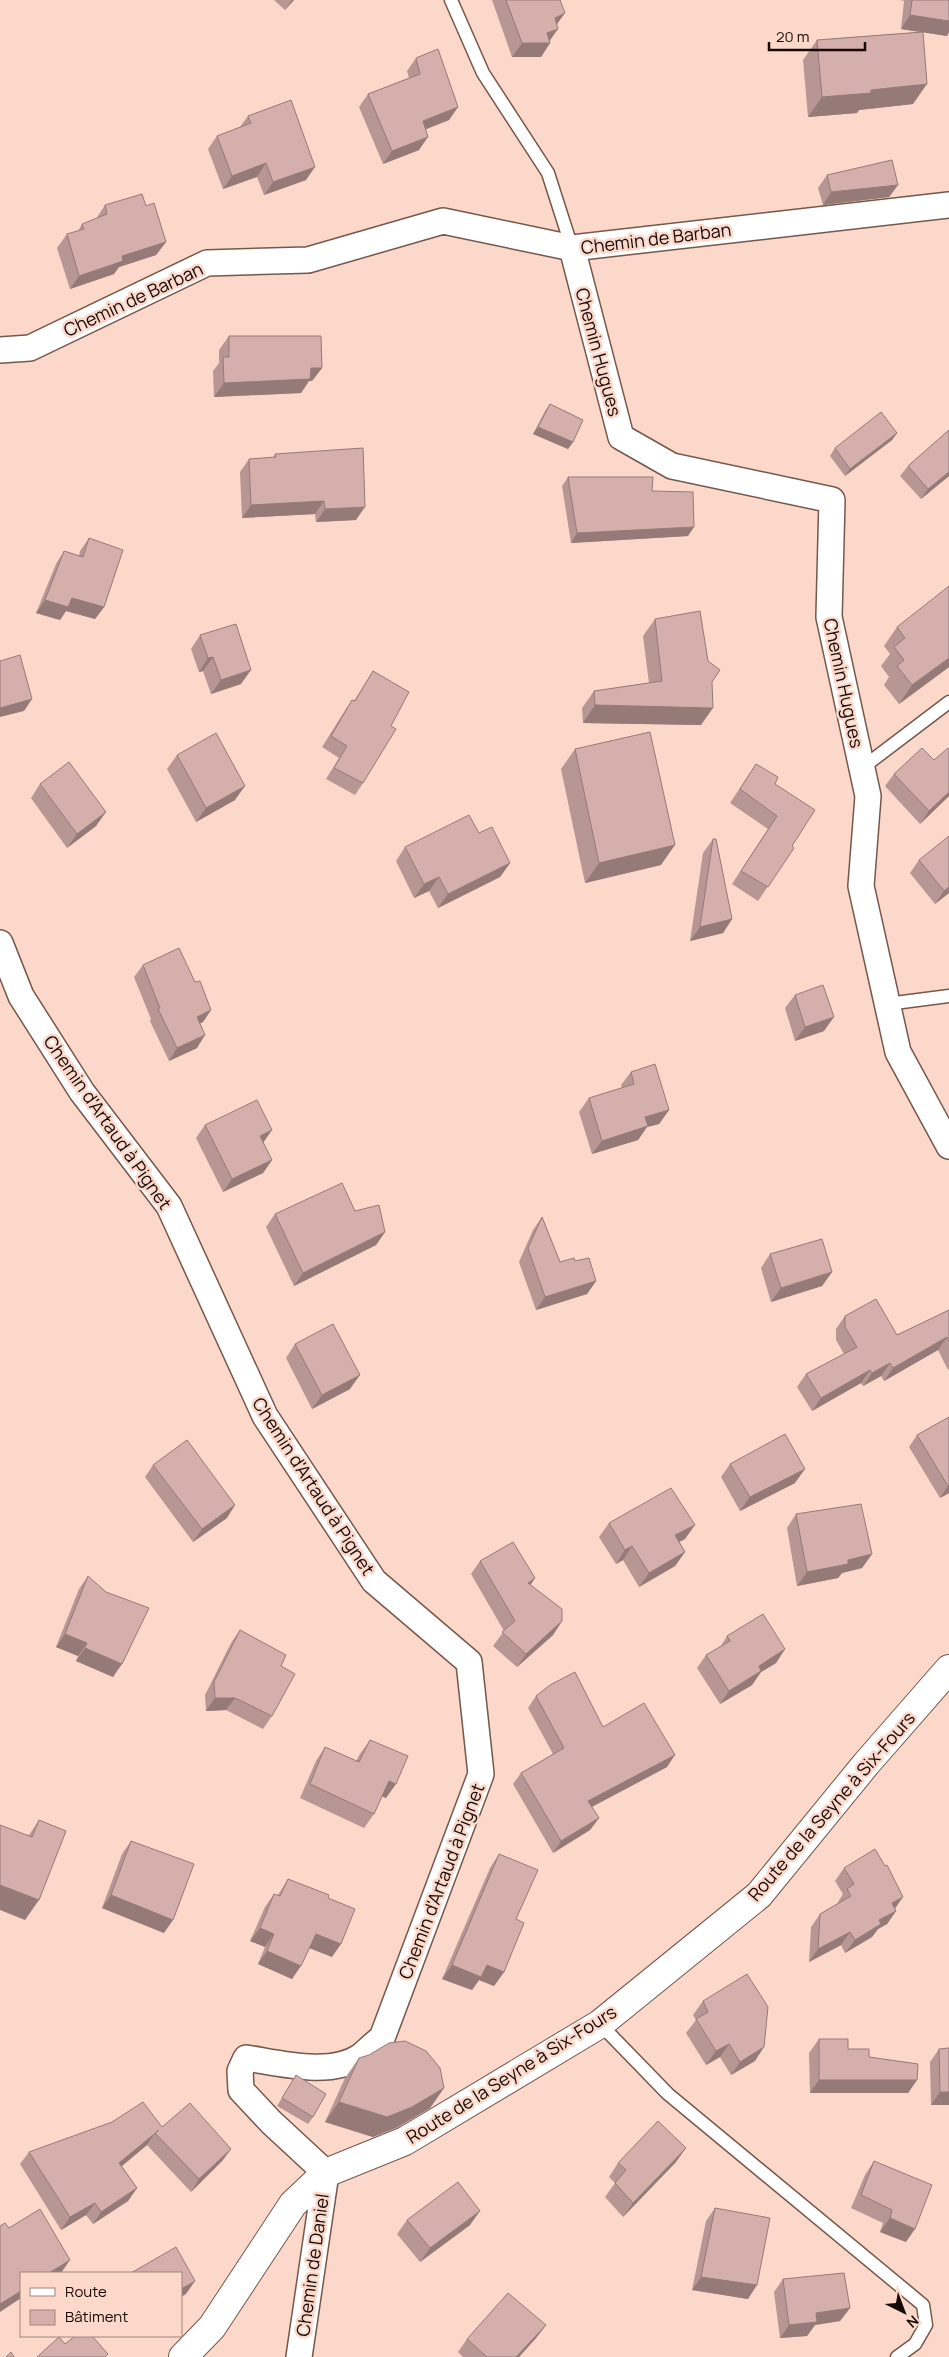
<svg xmlns="http://www.w3.org/2000/svg" width="949" height="2357" font-family="Manrope,sans-serif">
  <style>
    .lines { fill: none; stroke-linecap: round; stroke-linejoin: round }
    .lane-casing { stroke: #75574b; stroke-width: 15 }
    .street-casing { stroke: #75574b; stroke-width: 28 }
    .secondary-casing { stroke: #75574b; stroke-width: 30 }
    .lane { stroke: #fff; stroke-width: 12 }
    .street { stroke: #fff; stroke-width: 25 }
    .secondary { stroke: #fff; stroke-width: 28 }
    .wall { fill: #b79694 }
    .shaded-wall { fill: #957a78 }
    .building { fill: #d5afac; stroke: #957a78 }
    .labels { text-anchor: middle; dominant-baseline: central; stroke-width: 5; stroke-linejoin: round; paint-order: stroke }
    .street-label { font-size: 18px; fill: #150a06; stroke: #fcd8ca }
  </style>
  <rect width="100%" height="100%" fill="#fcd8ca"/>
  <g class="lines">
    <defs>
      <path id="lane" d="M451,0L483,73L548,173L572,248
        M862,768L949,702
        M887,1004L949,996
        M600,2024L668,2094L923,2305L926,2325L915,2344L897,2357"/>
      <path id="street" d="M572,248L621,437L672,466L832,500L829,617L868,796L861,886L898,1052L949,1146
        M0,350L30,348L207,263L308,260L443,221L572,248L949,205
        M0,943L21,996L82,1092L169,1206L265,1416L374,1581L469,1662L481,1774L382,2038C375,2043 368,2050 361,2056C331,2077 279,2063 246,2058L240,2071L241,2090L271,2122L326,2173L299,2357"/>
      <path id="secondary" d="M183,2357L212,2327L293,2204L326,2173L405,2141L600,2024L759,1895L866,1764L949,1669"/>
    </defs>
    <use href="#lane" class="lane-casing"/>
    <use href="#street" class="street-casing"/>
    <use href="#secondary" class="secondary-casing"/>
    <use href="#lane" class="lane"/>
    <use href="#street" class="street"/>
    <use href="#secondary" class="secondary"/>
  </g>
  <path class="wall" d="M274,0H294L285,10Z
    M492,0H560L557,25L550,41V43L541,57H512Z
    M900,0H949V32L947,36L923,32L913,104L859,110L857,113L808,117L803,60L817,40L919,32L901,29L904,1Z
    M416,58L458,107L449,120L426,129L419,150L383,164L359,107L368,94L409,78L407,71Z
    M248,116L306,180L264,195L257,177L223,189L208,149L217,136L240,127Z
    M827,175L898,185L889,197L823,205L818,188Z
    M105,205L146,206L166,242L156,255L119,267L114,274L70,289L57,248L67,234L78,231L82,224L96,219Z
    M229,336L322,368L312,381H309L301,393L214,397L213,371L219,363V350Z
    M550,404L573,442L568,449L533,434L545,411Z
    M949,430V476L921,499L900,476L908,466Z
    M897,433L892,440L845,476L830,456L835,448Z
    M275,454L356,520L316,522L315,514L242,518L240,472L249,459L273,458Z
    M568,477L652,491L688,536L571,543L562,486Z
    M89,538L104,607L95,619L66,611L60,620L36,613L56,564L64,551L79,556L80,551Z
    M655,619L712,682L701,725L583,723L582,708L594,691L649,683L643,636Z
    M897,627L949,667L899,704L884,685L889,677L881,666L890,654L884,646Z
    M200,635L241,684L211,694L203,671L199,672L191,649Z
    M373,671L363,783L355,795L326,779L339,758L322,747L344,712L352,700L354,701Z
    M575,749L661,865L585,883L561,769Z
    M949,750V796L920,824L885,786L894,774L934,760Z
    M177,755L235,800L196,822L167,769Z
    M756,764L775,784L792,846L794,848L758,901L732,884L768,829L730,803Z
    M40,784L96,826L67,848L31,798Z
    M479,833L510,863L500,877L438,908L429,891L414,898L396,861L405,847Z
    M713,839L732,919L723,933L690,941L703,853Z
    M919,860L949,893L935,904L910,873Z
    M143,965L195,982L211,1010L203,1022L200,1023L197,1048L169,1061L150,1021L151,1019L134,977Z
    M795,995L824,1031L795,1041L785,1008Z
    M631,1072L669,1110L659,1124L647,1127L638,1140L592,1154L579,1112L589,1098L622,1088L621,1085Z
    M205,1125L263,1142L272,1160L263,1173L223,1192L196,1138Z
    M275,1214L385,1232L376,1245L294,1286L266,1227Z
    M542,1217L560,1262L596,1281L587,1294L536,1310L519,1262L533,1230Z
    M770,1254L832,1272L822,1286L771,1302L761,1268Z
    M949,1310V1369L948,1370L938,1350L884,1381L881,1376L863,1386L861,1383L812,1411L797,1387L806,1374L844,1354L836,1340V1329L845,1316L897,1335Z
    M295,1344L350,1389L312,1409L286,1358Z
    M949,1417V1493L940,1498L909,1447L917,1435Z
    M730,1464L795,1483L740,1511L721,1477Z
    M153,1465L227,1518L193,1542L145,1477Z
    M796,1514L872,1554L862,1568L842,1573L838,1578L797,1586L787,1528Z
    M609,1523L685,1539L679,1542L685,1552L675,1566L639,1587L623,1560L616,1564L599,1537Z
    M480,1561L531,1585L562,1621L553,1635L517,1667L493,1646L504,1631L471,1574Z
    M88,1576L113,1677L76,1661L78,1656L56,1647L79,1589Z
    M240,1630L281,1666L272,1716L263,1729L226,1710L206,1711L205,1695L231,1643Z
    M727,1636L785,1649L776,1663L761,1672L752,1685L720,1704L697,1668L706,1655L721,1646Z
    M536,1696L603,1727L667,1767L592,1807L599,1818L590,1830L553,1853L513,1784L521,1773L553,1754L528,1708Z
    M370,1740L386,1798L382,1796L374,1814L364,1828L300,1798L316,1761L325,1747L356,1761L360,1754Z
    M39,1820L25,1920L29,1835Z
    M131,1841L164,1933L102,1908L122,1854Z
    M499,1854L516,1919L504,1972L494,1986L479,1980L472,1990L442,1979L490,1868Z
    M844,1868L895,1909L896,1911L887,1924L878,1929L872,1937L845,1953L841,1945L809,1962L811,1927L820,1914L838,1903V1902L843,1894L835,1881Z
    M288,1879L328,1898L332,1957L309,1948L292,1979L258,1964L265,1947L250,1941L265,1907L274,1894L278,1895Z
    M703,2001L755,2061L731,2075L720,2057L706,2065L686,2033L696,2020L693,2015Z
    M819,2039L848,2049L869,2057L917,2080L908,2093H810L809,2053Z
    M939,2049L949,2105H931L930,2062Z
    M359,2058L444,2088L430,2108L398,2127L373,2137L325,2122L345,2078Z
    M296,2075L313,2117L308,2124L277,2106Z
    M162,2127L231,2149L222,2161L191,2192L147,2145L122,2166L137,2188L128,2201L93,2224L86,2215L61,2230L20,2164L29,2152Z
    M874,2161L906,2242L880,2232L883,2223L851,2208L865,2175Z
    M676,2162L623,2217L605,2197L615,2183L609,2177L618,2163Z
    M715,2208L748,2299L692,2290L706,2221Z
    M407,2220L470,2225L420,2262L397,2234Z
    M783,2279L850,2308L840,2321L815,2325L807,2336L780,2338L774,2292Z
    M546,2325L536,2338L519,2357H463L458,2352L467,2339Z"/>
  <path class="shaded-wall" d="M292,0H294L285,10Z
    M565,13L555,27V18Z
    M910,15L949,21V32L947,36L901,29Z
    M558,29L548,43H550L541,57H512L522,43Z
    M927,84L913,104L859,110L857,113L808,117L822,97L871,90Z
    M458,107L449,120L414,134L423,121Z
    M428,137L419,150L383,164L392,151Z
    M266,163L257,177L223,189L232,176Z
    M315,167L306,180L264,195L273,182Z
    M898,185L889,197L823,205L831,192Z
    M166,242L156,255L119,267L114,274L70,289L79,276L122,256Z
    M311,368H322L312,381H309L301,393L214,397L224,383Z
    M538,427L573,442L568,449L533,434Z
    M897,433L892,440L845,476L850,469Z
    M949,472V476L921,499L928,489Z
    M324,501L315,514L242,518L251,505Z
    M365,507L356,520L316,522L325,509Z
    M694,527L688,536L571,543L577,533Z
    M72,598L104,607L95,619L66,611L60,620L36,613L45,600Z
    M213,657L203,671L199,672L208,658Z
    M949,658V667L899,704L912,685Z
    M251,670L241,684L211,694L221,680Z
    M32,699L24,711L0,717V708Z
    M595,705L713,708L701,725L583,723Z
    M245,786L235,800L196,822L206,808Z
    M949,792V796L920,824L929,811Z
    M106,812L96,826L67,848L77,834Z
    M675,845L661,865L585,883L599,863Z
    M510,863L500,877L438,908L448,894Z
    M439,877L429,891L414,898L424,884Z
    M949,887V893L935,904L944,891Z
    M732,919L723,933L690,941L700,927Z
    M211,1010L203,1022L188,1029L197,1017Z
    M834,1017L824,1031L795,1041L805,1027Z
    M205,1035L197,1048L169,1061L177,1048Z
    M669,1110L659,1124L647,1127L638,1140L592,1154L602,1141L645,1117Z
    M272,1130L263,1143L260,1136Z
    M272,1160L263,1173L223,1192L232,1179Z
    M385,1232L376,1245L294,1286L303,1273Z
    M832,1272L822,1286L771,1302L781,1288Z
    M596,1281L587,1294L536,1310L545,1297Z
    M947,1337L938,1350L884,1381L893,1368Z
    M890,1363L881,1376L863,1386L872,1373Z
    M870,1370L861,1383L812,1411L821,1398Z
    M360,1375L350,1389L312,1409L322,1395Z
    M805,1469L795,1483L740,1511L750,1497Z
    M948,1486H949V1493L940,1498Z
    M235,1505L227,1518L193,1542L202,1529Z
    M695,1525L685,1539L665,1549L675,1535Z
    M632,1546L623,1560L616,1564L625,1550Z
    M685,1552L675,1566L639,1587L649,1573Z
    M872,1554L862,1568L842,1573L838,1578L797,1586L807,1572L848,1560Z
    M535,1578L526,1592L528,1583Z
    M562,1621L553,1635L517,1667L526,1654Z
    M65,1634L87,1643L78,1656L56,1647Z
    M85,1648L122,1664L113,1677L76,1661Z
    M785,1649L776,1663L761,1672L752,1685L720,1704L729,1691L759,1666Z
    M215,1698H235L226,1710L206,1711Z
    M675,1755L667,1767L580,1813L588,1801Z
    M389,1781L396,1784L386,1798L379,1795Z
    M599,1818L590,1830L553,1853L561,1841Z
    M0,1885L39,1900L25,1920L0,1910Z
    M111,1895L173,1920L164,1933L102,1908Z
    M903,1897L894,1910L892,1903Z
    M896,1911L887,1924L878,1929L872,1937L845,1953L855,1940L879,1920Z
    M260,1928L274,1934L265,1947L250,1941Z
    M850,1932L841,1945L809,1962L818,1949Z
    M316,1934L341,1944L332,1957L307,1947Z
    M267,1951L301,1966L292,1979L258,1964Z
    M452,1965H487L504,1972L494,1986L479,1980L472,1990L442,1979Z
    M729,2044L720,2057L706,2065L716,2051Z
    M764,2047L755,2061L731,2075L740,2062Z
    M819,2080H917L908,2093H810Z
    M444,2088L430,2108L398,2127L373,2137L325,2122L339,2102Z
    M940,2092H949V2105H931Z
    M155,2133L147,2145L111,2175L119,2163Z
    M686,2148L676,2162L623,2217L633,2203Z
    M231,2149L222,2161L191,2192L199,2179Z
    M137,2188L128,2201L93,2224L101,2212Z
    M95,2203L86,2215L61,2230L70,2217Z
    M480,2211L470,2225L420,2262L430,2248Z
    M890,2218L915,2229L906,2242L880,2232Z
    M70,2260L61,2273H49Z
    M701,2277L757,2285L748,2299L692,2290Z
    M195,2281L186,2294L181,2297V2289Z
    M21,2291V2298L0,2312V2304Z
    M850,2308L840,2321L815,2325L807,2336L780,2338L789,2325L816,2313Z
    M546,2325L536,2338L519,2357H516Z"/>
  <path class="building" d="M506,0H560L565,13L555,18L558,29L547,33L550,43H522Z
    M912,0H949V21L910,15Z
    M923,32L927,84L871,90V93L822,97L817,40Z
    M438,49L458,107L423,121L428,137L392,151L368,94L420,74L416,58Z
    M291,100L315,167L273,182L266,163L232,176L217,136L251,123L248,116Z
    M892,160L898,185L831,192L827,175Z
    M142,194L146,206L154,203L166,242L122,256L123,261L79,276L67,234L84,229L82,224L107,214L105,205Z
    M229,336H321L322,368H311L310,379L224,383L223,357H229Z
    M550,404L583,420L573,442L538,427Z
    M881,412L897,433L850,469L835,448Z
    M949,430V472L928,489L908,466Z
    M363,448L365,507L325,509L324,501L251,505L249,459L276,457L275,454Z
    M568,477H653L652,491L693,492L694,527L577,533Z
    M89,538L123,550L104,607L72,598L68,607L45,600L64,551L83,557Z
    M949,586V658L912,685L897,666L904,660L894,647L905,638L897,627Z
    M700,611L708,661L720,670L712,682L713,708L595,705L594,691L662,681L655,619Z
    M236,624L251,670L221,680L213,657L208,658L200,635Z
    M20,655L32,699L0,708V661Z
    M373,671L409,692L391,726L396,729L363,783L334,768L347,746L331,736L352,700L355,701Z
    M650,732L675,845L599,863L575,749Z
    M216,733L245,786L206,808L177,755Z
    M922,748L934,760L948,748L949,750V792L929,811L894,774Z
    M69,762L106,812L77,834L40,784Z
    M756,764L778,777L775,784L815,810L792,846L794,848L768,887L741,871L777,816L740,789Z
    M469,815L479,833L492,827L510,863L448,894L439,877L424,884L405,847Z
    M949,836V887L944,891L919,860Z
    M713,839H716L732,919L700,927Z
    M179,948L195,982L200,981L211,1010L197,1017L205,1035L177,1048L158,1009L160,1008L143,965Z
    M823,985L834,1017L805,1027L795,995Z
    M655,1064L669,1110L645,1117L648,1126L602,1141L589,1098L634,1084L631,1072Z
    M257,1100L272,1130L260,1136L272,1160L232,1179L205,1125Z
    M342,1183L355,1211L379,1205L385,1232L303,1273L275,1214Z
    M542,1217L560,1262L574,1258L575,1261L589,1258L596,1281L545,1297L528,1248Z
    M822,1239L832,1272L781,1288L770,1254Z
    M876,1299L897,1335L949,1310V1341L947,1337L893,1368L890,1363L872,1373L870,1370L821,1398L806,1374L857,1347L845,1327V1316Z
    M333,1324L360,1375L322,1395L295,1344Z
    M949,1417V1486H948L917,1435Z
    M785,1434L805,1469L750,1497L730,1464Z
    M187,1440L235,1505L202,1529L153,1465Z
    M671,1488L695,1525L675,1535L685,1552L649,1573L632,1546L625,1550L609,1523Z
    M861,1504L872,1554L848,1560V1564L807,1572L796,1514Z
    M513,1542L535,1578L528,1583L562,1609V1621L526,1654L502,1632L515,1621L480,1561Z
    M88,1576L106,1592L149,1608L122,1664L85,1648L87,1643L65,1634Z
    M763,1614L785,1649L759,1666L761,1671L729,1691L706,1655L730,1641L727,1636Z
    M240,1630L286,1655L281,1666L295,1674L272,1716L235,1698H215L214,1682Z
    M575,1672L603,1727L644,1703L675,1755L588,1801L599,1818L561,1841L521,1773L564,1748L536,1696L550,1685Z
    M370,1740L408,1756L396,1784L389,1781L374,1814L310,1784L325,1747L359,1762Z
    M39,1820L66,1831L39,1900L0,1885V1825L32,1837Z
    M131,1841L194,1864L173,1920L111,1895Z
    M875,1849L885,1866L887,1865L903,1897L892,1903L896,1911L879,1920L881,1924L855,1940L850,1932L818,1949L820,1914L851,1896L847,1889L854,1884L844,1868Z
    M499,1854L538,1870L516,1919L524,1923L504,1972L487,1965L481,1977L452,1965Z
    M288,1879L329,1895L328,1898L355,1909L341,1944L316,1934L301,1966L267,1951L274,1934L260,1928L274,1894L280,1896Z
    M747,1974L768,2007L764,2047L740,2062L729,2044L716,2051L696,2019L708,2012L703,2001Z
    M819,2039H848V2049H869V2057L918,2064L917,2080H819Z
    M405,2041L426,2051L440,2068L444,2088L412,2107L387,2117L339,2102L359,2058L369,2055L389,2043Z
    M949,2048V2092H940L939,2049Z
    M296,2075L326,2094L313,2117L282,2098Z
    M143,2102L162,2127L190,2103L231,2149L199,2179L155,2133L159,2130L119,2163L137,2188L101,2212L95,2203L70,2217L29,2152L112,2122Z
    M658,2121L686,2148L633,2203L615,2183L626,2170L618,2163Z
    M874,2161L932,2185L915,2229L890,2218L892,2210L861,2195Z
    M458,2182L480,2211L430,2248L407,2220Z
    M715,2208L770,2218L757,2285L701,2277Z
    M40,2209L70,2260L49,2273H21V2291L0,2304V2226L5,2223L9,2228Z
    M176,2247L195,2281L181,2289V2273H131Z
    M844,2273L850,2308L816,2313L817,2322L789,2325L783,2279Z
    M508,2293L546,2325L516,2357H487L467,2339Z
    M75,2336H92L108,2354L105,2357H37L59,2337L65,2344Z
    M11,2352L14,2357H6Z"/>
  <g class="labels">
    <g class="street-label">
      <text transform="translate(656 238) rotate(-7)">Chemin de Barban</text>
      <text transform="translate(133 299) rotate(-25)">Chemin de Barban</text>
      <text transform="translate(599 352) rotate(75)">Chemin Hugues</text>
      <text transform="translate(844 683) rotate(78)">Chemin Hugues</text>
      <text transform="translate(108 1122) rotate(55)">Chemin d'Artaud à Pignet</text>
      <text transform="translate(314 1486) rotate(57)">Chemin d'Artaud à Pignet</text>
      <text transform="translate(831 1806) rotate(-49)">Route de la Seyne à Six-Fours</text>
      <text transform="translate(441 1881) rotate(-69)">Chemin d'Artaud à Pignet</text>
      <text transform="translate(511 2074) rotate(-32)">Route de la Seyne à Six-Fours</text>
      <text transform="translate(312 2265) rotate(-82)">Chemin de Daniel</text>
    </g>
  </g>
  <rect x="20" y="2272" width="162" height="65" fill="#fcd8ca" stroke="#a0867c"/>
  <rect x="30" y="2288" width="25" height="8" fill="#ffffff" stroke="#a0867c"/>
  <text x="65" y="2297" font-size="15" fill="#150a06">Route</text>
  <rect x="30" y="2310" width="25" height="15" fill="#d5afac" stroke="#a0867c"/>
  <text x="65" y="2322" font-size="15" fill="#150a06">Bâtiment</text>
  <g transform="translate(904 2312) rotate(138)" stroke="#fcd8ca" stroke-width="4" paint-order="stroke">
  <path d="M0-4L9 19L0 12L-9 19Z" fill="#150a06"/>
  <text y="-8" font-size="14" font-weight="bold" text-anchor="middle" fill="#150a06">N</text>
  </g>
  <path d="M769 42v8h96v-8" fill="none" stroke="#150a06" stroke-width="2.5"/>
  <text x="776" y="42" font-size="15" fill="#150a06" stroke="#fcd8ca" stroke-width="4" paint-order="stroke">20 m</text>
</svg>
